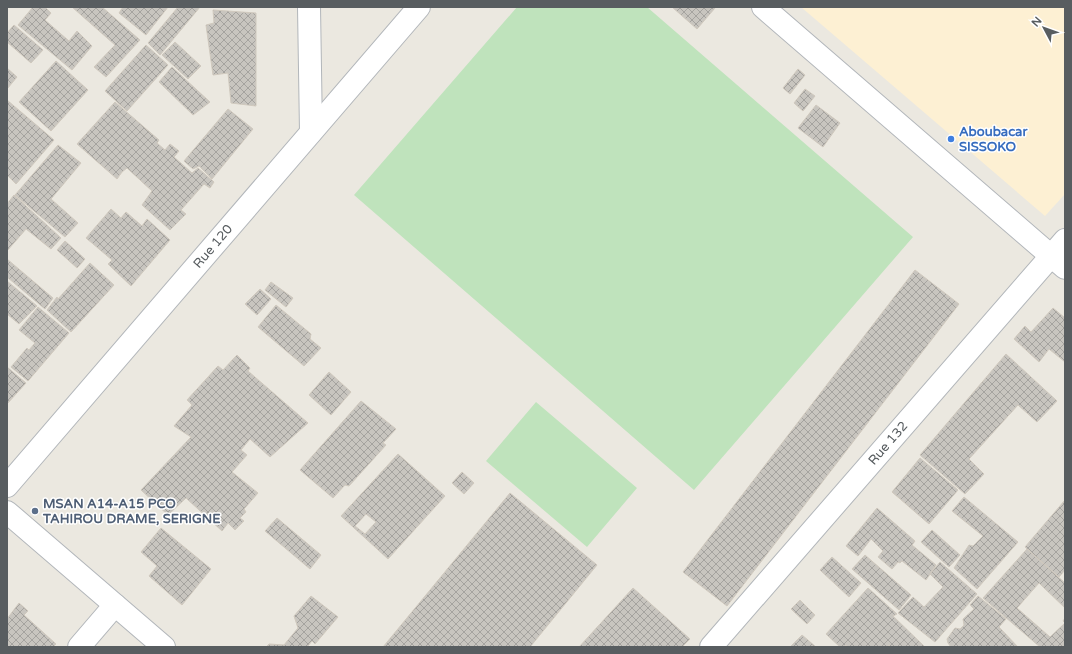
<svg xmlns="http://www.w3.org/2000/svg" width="1072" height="654" font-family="'Varela Round',sans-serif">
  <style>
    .commercial { fill: #fdf0d3 }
    .green { fill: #bfe3bc }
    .building { fill: url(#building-cross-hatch); stroke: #d0c9be; fill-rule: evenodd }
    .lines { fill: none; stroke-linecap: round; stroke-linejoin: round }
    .minor-casing { stroke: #b2b6ba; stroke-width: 24 }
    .minor { stroke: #fff; stroke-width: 22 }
    .shop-dot { fill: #3f7fe0; stroke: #fff; stroke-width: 1.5 }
    .service-dot { fill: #5c6f8a; stroke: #fff; stroke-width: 1.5 }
    .labels { text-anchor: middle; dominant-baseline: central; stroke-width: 3; stroke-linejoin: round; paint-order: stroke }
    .shop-label { font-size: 13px; font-weight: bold; fill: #366cbe; stroke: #fff; text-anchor: start }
    .street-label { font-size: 13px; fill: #585d60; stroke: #fff }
    .service-label { font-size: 13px; font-weight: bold; fill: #4e5e75; stroke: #fff; text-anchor: start }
  </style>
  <defs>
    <pattern id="building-cross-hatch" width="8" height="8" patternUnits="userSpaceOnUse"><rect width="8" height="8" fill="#c8c5bf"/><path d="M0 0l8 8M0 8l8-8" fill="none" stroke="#a5a39f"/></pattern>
  </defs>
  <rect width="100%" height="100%" fill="#ebe8e0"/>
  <path class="commercial" d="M801,7H1065V194L1045,216Z"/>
  <path class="green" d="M517,7H647L913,237L694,490L354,195Z
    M536,402L637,488L587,547L486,461Z"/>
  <path class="building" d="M33,7H45L51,13L45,20L69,41L77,31L92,46L72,70L18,25Z
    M72,7H102L140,40L106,77L94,67L115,45Z
    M123,7H168L146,35L119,13Z
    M178,7H200L160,55L148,43Z
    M672,7H714L715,8L697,29Z
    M213,10L256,13V106L231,103L228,73L213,75L206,25L214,23Z
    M14,25L43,50L31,63L7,42V33Z
    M175,42L201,66L188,79L162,55Z
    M146,45L168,65L127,111L105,91Z
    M56,61L88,90L51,131L19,102Z
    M172,67L210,102L193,115L159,82Z
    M7,68L17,77L7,89Z
    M798,69L805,75L790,94L783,88Z
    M805,89L815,96L803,111L794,103Z
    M7,100L54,140L16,184L7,175Z
    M115,102L159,140L157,143L165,150L170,144L179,151L174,157L192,173L198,168L214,182L210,188L204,184L181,210L186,214L170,230L142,205L152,191L127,168L122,172L117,179L77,144Z
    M816,105L840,123L823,147L798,128Z
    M228,109L253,129L212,179L199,166L193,169L184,161Z
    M58,145L81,163L51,199L78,223L65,237L15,195Z
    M14,195L61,238L51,249L26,229L7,251V204Z
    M111,209L121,218L126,212L142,226L147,219L170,240L131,286L108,264L112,260L86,238Z
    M65,241L85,259L77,268L57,250Z
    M7,259L53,298L45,309L7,277Z
    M90,263L114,285L71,332L47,310L57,297L58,299Z
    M915,270L959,304L727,606L683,572Z
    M7,281L37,306L19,324L7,314Z
    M271,282L293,298L286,307L265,290Z
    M260,289L271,299L257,315L245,304Z
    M276,305L311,334L310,339L321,348L304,366L258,327Z
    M38,307L69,333L28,381L11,367L27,348L29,350L35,343L19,330Z
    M1053,308L1065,318V362L1049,349L1039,362L1014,339L1025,326L1031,332Z
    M1006,354L1057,401L1037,422L1018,405L969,459L984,474L965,494L920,455Z
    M237,355L250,368L248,371L308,423L270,457L250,439L241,450L247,455L232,472L258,493L244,509L246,512L240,518L244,521L235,530L228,523L222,531L186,498L168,515L141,490L191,437L174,426L192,405L187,400L218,366L223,370Z
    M7,367L26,383L7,404Z
    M329,372L351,392L331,415L309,395Z
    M361,401L396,429L383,443L386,445L349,486L345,485L333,498L300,470Z
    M398,454L445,496L388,559L341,516ZM366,514L376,522L365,534L355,526Z
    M920,458L958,490L929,524L892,492Z
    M462,472L474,483L464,494L452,483Z
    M510,493L597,565L530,647H383Z
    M964,497L1018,542L977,589L954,568L969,545L973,546L983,536L952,511Z
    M1065,500V570L1059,577L1025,547Z
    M877,508L915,541L912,545L936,565L926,580L902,561L900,563L898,562L892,569L878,557L883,551L871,539L858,556L846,546Z
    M277,518L321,555L310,569L265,531Z
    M161,528L211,569L182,605L149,576L157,566L141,552Z
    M932,530L960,555L949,567L921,542Z
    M1027,549L1065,583V608L1039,583L1017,608L1050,637L1065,623L1063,621L1065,618V647H1040L983,598Z
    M865,555L911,595L899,610L852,569Z
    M832,557L861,583L849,597L820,570Z
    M940,562L977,594L935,642L898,613L913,597L924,607L943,587L930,574Z
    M633,588L690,639L682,647H579Z
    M868,588L897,614L893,616L925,647H891L889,645L887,647H847L846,645L844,647H840L826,634Z
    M311,596L338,617L315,644L312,641L307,647H266L269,644L284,645L298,628L294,616Z
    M978,596L1006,619L999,627L1018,647H951L948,643L947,639L955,628L960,629L964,625L963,619L974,609L970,605Z
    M800,600L815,615L807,624L791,609Z
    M19,603L28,611L24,615L56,644L53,647H7V619Z
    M802,635L816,647H790Z"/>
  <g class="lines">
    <defs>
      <g id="minor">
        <path d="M309,7L311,132"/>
        <path d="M763,7L1065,268"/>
        <path id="s1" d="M7,486L419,7"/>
        <path d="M7,512L164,647"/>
        <path d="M79,647L115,605"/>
        <path id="s2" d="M711,647L1065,240"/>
      </g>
    </defs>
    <use href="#minor" class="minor-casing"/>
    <use href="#minor" class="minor"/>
  </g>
  <circle class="shop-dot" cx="951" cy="139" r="4"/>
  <circle class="service-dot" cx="35" cy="511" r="4"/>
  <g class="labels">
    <g class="shop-label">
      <text x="959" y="132">Aboubacar<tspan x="959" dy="15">SISSOKO</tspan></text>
    </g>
    <g class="street-label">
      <text stroke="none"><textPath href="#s1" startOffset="316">Rue 120</textPath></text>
      <text stroke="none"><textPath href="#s2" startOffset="270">Rue 132</textPath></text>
    </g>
    <g class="service-label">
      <text x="43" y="504">MSAN A14-A15 PCO<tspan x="43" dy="15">TAHIROU DRAME, SERIGNE</tspan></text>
    </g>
  </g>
  <rect width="1072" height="654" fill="none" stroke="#585d60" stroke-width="16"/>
  <g transform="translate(1044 28) rotate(311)" stroke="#ffffff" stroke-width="3" paint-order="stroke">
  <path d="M0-3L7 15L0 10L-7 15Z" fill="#585d60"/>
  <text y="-6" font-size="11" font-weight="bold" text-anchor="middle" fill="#585d60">N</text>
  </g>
</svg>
